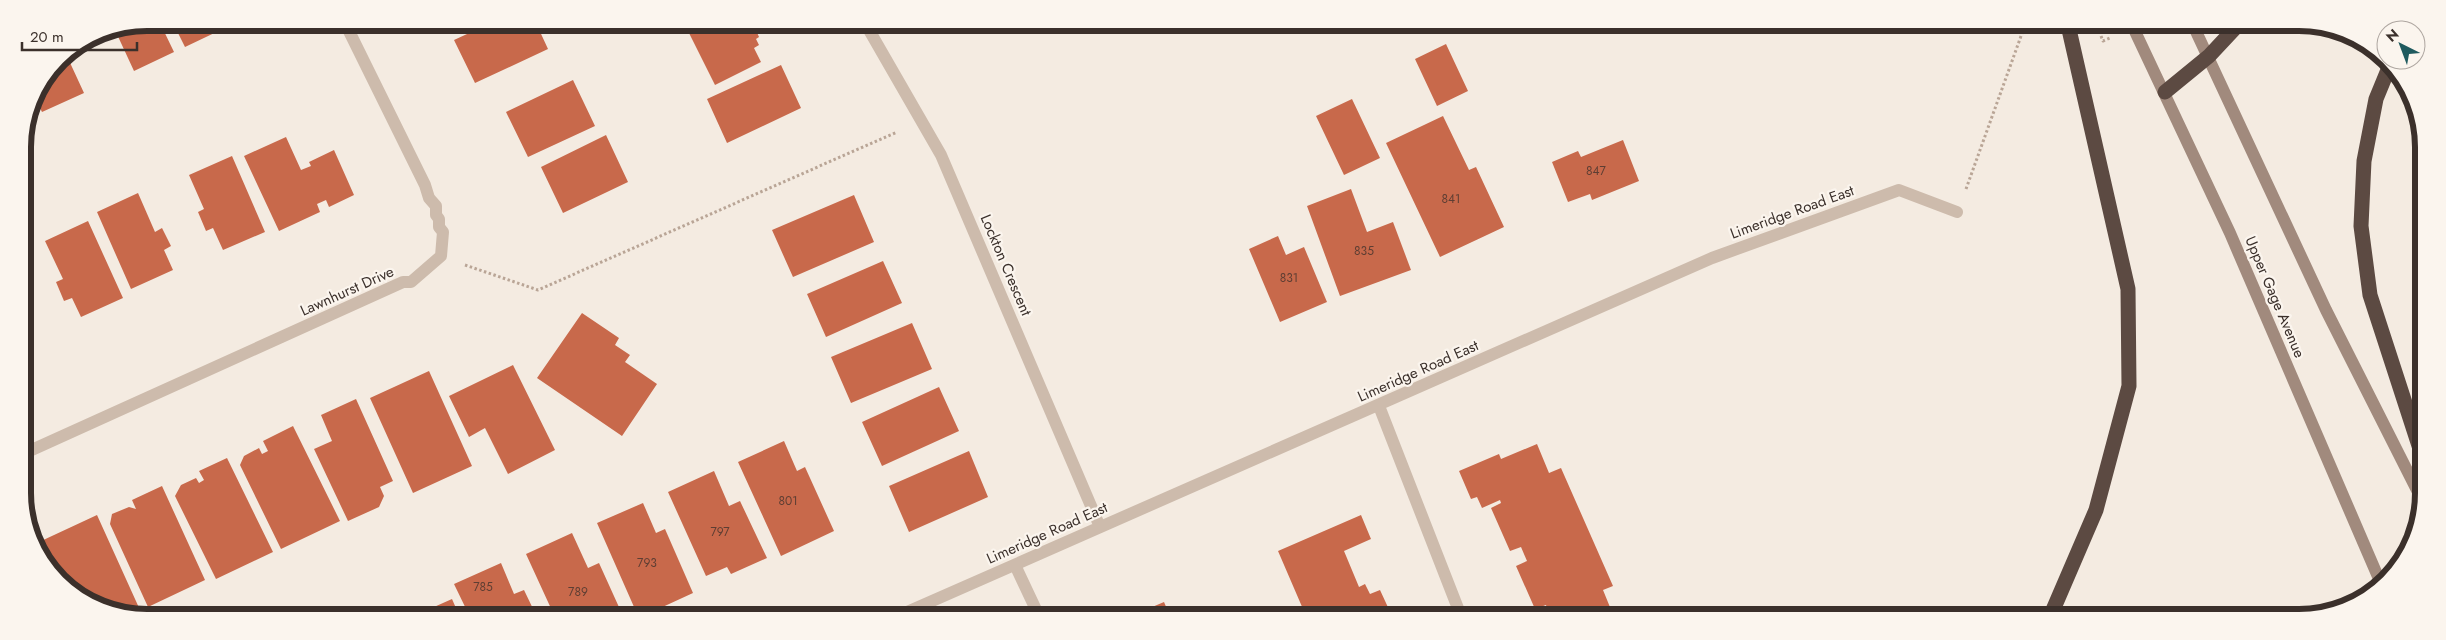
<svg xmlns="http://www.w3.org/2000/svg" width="2446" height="640" font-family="Jost,sans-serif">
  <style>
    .building { fill: #c8694b }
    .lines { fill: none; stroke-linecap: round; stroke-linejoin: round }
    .path { stroke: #b9a596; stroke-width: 3; stroke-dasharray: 2.5 2.5; stroke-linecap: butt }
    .street { stroke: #cdbbac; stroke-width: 12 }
    .secondary { stroke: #a18a7d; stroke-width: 12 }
    .highway { stroke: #5c4a42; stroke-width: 15 }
    .labels { text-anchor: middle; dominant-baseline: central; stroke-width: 4.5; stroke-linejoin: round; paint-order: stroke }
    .number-label { font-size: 12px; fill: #5e3e33 }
    .street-label { font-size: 15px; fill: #3b302b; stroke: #fbf5ee }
    .rim { fill: none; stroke: #3b302b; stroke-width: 6 }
  </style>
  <rect width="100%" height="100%" fill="#f4ebe1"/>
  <path class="building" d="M147,22L160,23L174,52L134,71L115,30L97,39L95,35L99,32Z
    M173,23H225L227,27L185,47Z
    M491,23H536L548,49L475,83L454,40Z
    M684,23H753L759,37L756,39L759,45L754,48L761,62L715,85Z
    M1446,44L1468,91L1437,106L1415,59Z
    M66,54L84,93L42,112L34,96L59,59Z
    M781,65L801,108L727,143L707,99Z
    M573,80L595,126L528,157L506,112Z
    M1352,99L1380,158L1344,175L1316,116Z
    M1443,116L1469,170L1476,167L1504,227L1440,257L1386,143Z
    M606,135L628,182L563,213L541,167Z
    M286,137L301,170L311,166L309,162L334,150L354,195L329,207L326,200L317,204L320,212L279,231L244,156Z
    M1623,140L1639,181L1592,200L1590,194L1568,202L1552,162L1578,151L1581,157Z
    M232,156L265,232L223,250L213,228L206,231L198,212L204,209L189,175Z
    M1351,189L1367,232L1393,222L1411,270L1340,296L1307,206Z
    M138,193L155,232L162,228L171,246L164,250L173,270L131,289L97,212Z
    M854,195L874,242L793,277L772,230Z
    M88,221L123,298L81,317L72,298L64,301L56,282L63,279L45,241Z
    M1278,236L1286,255L1304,247L1327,302L1280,322L1249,249Z
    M883,261L902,303L826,337L807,294Z
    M582,313L619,338L615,345L630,355L625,362L657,384L622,436L537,378Z
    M24,322L33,343L24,347Z
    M912,323L932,369L851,403L831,357Z
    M513,365L555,450L508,474L485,428L469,437L449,396Z
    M429,371L472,466L413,493L370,398Z
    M939,387L959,431L882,466L862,422Z
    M356,399L393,481L380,487L384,496L379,507L348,521L314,449L332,441L321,415Z
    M293,426L340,521L281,549L240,465L244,456L259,448L262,454L268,451L263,441Z
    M784,441L797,471L805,467L834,531L781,556L738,462Z
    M1537,444L1549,473L1561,468L1613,586L1603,590L1614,617L1528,616L1547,608L1546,605L1535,609L1516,566L1527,561L1521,547L1510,551L1491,508L1501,503L1500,500L1482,508L1477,497L1471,499L1459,471L1499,454L1501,459Z
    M969,451L988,497L909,532L889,486Z
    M227,458L273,552L216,579L175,496L181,485L196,478L199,483L204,480L199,471Z
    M714,471L729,506L740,501L767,558L731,574L727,567L706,576L668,492Z
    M162,486L205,580L148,607L110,524L112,514L129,507L136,509L132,500Z
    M643,503L656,533L665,529L693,593L643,616H638L597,523Z
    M97,515L140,610L130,615H122L59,581L39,542Z
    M1361,515L1371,539L1344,551L1359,587L1365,584L1370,594L1380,590L1392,616H1306L1278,551Z
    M572,533L588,568L599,563L623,616L554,615L526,554Z
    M501,563L514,594L524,590L536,615H469L454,584Z
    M452,599L459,615H416Z
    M1164,602L1170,616H1131Z"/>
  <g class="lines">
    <path class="path" d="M2101,36L2103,41L2110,38
      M1966,189L2025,25
      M465,265L538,290L897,132"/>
    <path class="street" d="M865,23L941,155L1100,527
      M1379,406L1461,616
      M25,453L403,282H411L441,256L443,232L439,227V219L436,215V206L429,198L425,185L345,23
      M1015,565L1039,616
      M898,616L1712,258L1899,190L1957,212"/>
    <path class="secondary" d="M2132,25L2230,233L2382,586
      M2193,25L2326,310L2421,498"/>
    <path class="highway" d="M2390,65L2376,99L2364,161L2361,226L2370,295L2421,452
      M2165,92L2209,56L2238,25
      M2050,617L2096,510L2129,386L2128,289L2068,25"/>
  </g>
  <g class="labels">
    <g class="number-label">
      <text x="1596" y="171">847</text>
      <text x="1451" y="199">841</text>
      <text x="1364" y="251">835</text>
      <text x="1289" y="278">831</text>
      <text x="788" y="501">801</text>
      <text x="720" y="532">797</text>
      <text x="647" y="563">793</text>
      <text x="483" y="587">785</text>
      <text x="578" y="592">789</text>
    </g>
    <g class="street-label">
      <text transform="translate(1792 212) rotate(-20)">Limeridge Road East</text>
      <text transform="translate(1006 265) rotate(67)">Lockton Crescent</text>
      <text transform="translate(347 291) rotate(-24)">Lawnhurst Drive</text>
      <text transform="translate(2275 297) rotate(67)">Upper Gage Avenue</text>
      <text transform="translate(1418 371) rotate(-24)">Limeridge Road East</text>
      <text transform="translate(1047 533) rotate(-24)">Limeridge Road East</text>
    </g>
  </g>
  <path d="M0 0H2446V640H0ZM147 31H2299A116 116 0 0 1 2415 147V493A116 116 0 0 1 2299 609H147A116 116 0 0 1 31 493V147A116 116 0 0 1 147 31Z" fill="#fbf5ee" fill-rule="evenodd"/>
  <path class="rim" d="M147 31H2299A116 116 0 0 1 2415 147V493A116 116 0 0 1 2299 609H147A116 116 0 0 1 31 493V147A116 116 0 0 1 147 31Z"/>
  <g transform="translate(2401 45) rotate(318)"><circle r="24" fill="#fbf5ee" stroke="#aea6a0"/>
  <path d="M0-4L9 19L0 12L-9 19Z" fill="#1f5a5e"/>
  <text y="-8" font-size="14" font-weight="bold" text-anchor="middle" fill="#3b302b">N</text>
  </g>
  <path d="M22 42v8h115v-8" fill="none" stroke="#3b302b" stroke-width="2.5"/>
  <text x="30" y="42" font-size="15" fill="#3b302b" stroke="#fbf5ee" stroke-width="4" paint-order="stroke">20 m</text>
</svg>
